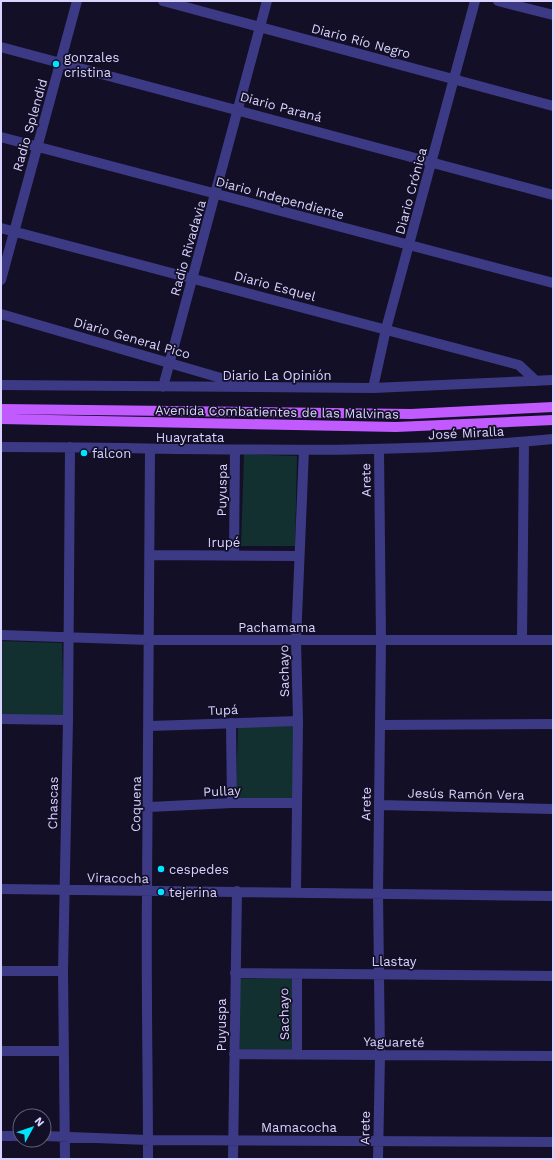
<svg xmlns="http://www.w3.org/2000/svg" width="554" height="1160" font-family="'Work Sans',sans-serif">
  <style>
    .green { fill: #12302f }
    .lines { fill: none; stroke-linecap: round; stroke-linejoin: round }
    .minor { stroke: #3d3a85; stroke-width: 10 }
    .major { stroke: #c25bff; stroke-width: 10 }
    .poi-dot { fill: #00e5ff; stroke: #130f26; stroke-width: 1.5 }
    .labels { text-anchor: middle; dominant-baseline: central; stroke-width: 3.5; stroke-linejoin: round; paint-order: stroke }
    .street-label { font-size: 13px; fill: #d9d4ff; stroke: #130f26 }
    .poi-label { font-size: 13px; fill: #d9d4ff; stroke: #130f26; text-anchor: start }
  </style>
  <rect width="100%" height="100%" fill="#130f26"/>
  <path class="green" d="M244,454L297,456L295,546H241Z
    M1,641L62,643L64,715H1Z
    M294,726V798H236L238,727Z
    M293,978V1050L240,1049L239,979Z"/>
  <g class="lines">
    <path class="minor" d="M163,1L553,106
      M498,1L553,15
      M1,47L553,195
      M1,137L553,283
      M1,228L519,365L536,381
      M1,280L77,1
      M1,314L245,385
      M1,385L373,388L553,380
      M163,387L267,1
      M373,388L386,329L475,1
      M1,447C185,447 369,457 553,439
      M150,555L298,556
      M234,555L235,450
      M1,635L149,640H553
      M522,640L524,442
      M1,719L68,720
      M231,723L232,803
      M380,725L553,724
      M150,726L298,721
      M379,805L553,809
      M149,807L232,803H297
      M1,889L553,896
      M296,892L298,721L296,641L304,450
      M1,971H63
      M235,973L553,976
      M297,974V1053
      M1,1051H62
      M234,1054L553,1056
      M1,1136H20
      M44,1136L148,1140L553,1142
      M65,1159L63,971L68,720L70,447
      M148,1159C148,1070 146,981 147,892C148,744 150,597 150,450
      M233,1159L237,891
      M378,1159L380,1055L378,893L381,640L379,449"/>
    <path class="major" d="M1,409L411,414L553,407
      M1,419L396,427L553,420"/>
  </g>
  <g class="poi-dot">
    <circle cx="56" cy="64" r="4"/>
    <circle cx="84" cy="453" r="4"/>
    <circle cx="161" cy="869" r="4"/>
    <circle cx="161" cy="892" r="4"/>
  </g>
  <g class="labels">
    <g class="street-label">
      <text transform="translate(361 41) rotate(15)">Diario Río Negro</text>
      <text transform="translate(281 107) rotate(15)">Diario Paraná</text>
      <text transform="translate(30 125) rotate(-74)">Radio Splendid</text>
      <text transform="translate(411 191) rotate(-75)">Diario Crónica</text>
      <text transform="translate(280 198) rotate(15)">Diario Independiente</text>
      <text transform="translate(188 248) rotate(-74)">Radio Rivadavia</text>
      <text transform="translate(275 286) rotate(15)">Diario Esquel</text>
      <text transform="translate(132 338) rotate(16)">Diario General Pico</text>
      <text x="277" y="375">Diario La Opinión</text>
      <text transform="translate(277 412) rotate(1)">Avenida Combatientes de las Malvinas</text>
      <text transform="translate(466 433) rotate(-3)">José Miralla</text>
      <text x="190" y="437">Huayratata</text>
      <text transform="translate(366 480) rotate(-91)">Arete</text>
      <text transform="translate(222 490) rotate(-89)">Puyuspa</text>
      <text x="224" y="542">Irupé</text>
      <text x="277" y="627">Pachamama</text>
      <text transform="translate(284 671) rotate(-91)">Sachayo</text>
      <text transform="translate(223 710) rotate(-2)">Tupá</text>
      <text transform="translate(222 791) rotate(-2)">Pullay</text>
      <text transform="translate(466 794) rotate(1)">Jesús Ramón Vera</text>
      <text transform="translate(53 803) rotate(-89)">Chascas</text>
      <text transform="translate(136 804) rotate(-89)">Coquena</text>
      <text transform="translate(366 804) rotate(-89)">Arete</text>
      <text transform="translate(118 878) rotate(1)">Viracocha</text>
      <text x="394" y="961">Llastay</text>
      <text transform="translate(284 1014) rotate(-91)">Sachayo</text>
      <text transform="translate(221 1025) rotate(-90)">Puyuspa</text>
      <text transform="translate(394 1042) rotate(1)">Yaguareté</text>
      <text x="299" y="1127">Mamacocha</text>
      <text transform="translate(365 1128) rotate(-89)">Arete</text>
    </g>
    <g class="poi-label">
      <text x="64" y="57">gonzales<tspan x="64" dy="15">cristina</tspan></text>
      <text x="92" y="453">falcon</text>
      <text x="169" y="869">cespedes</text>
      <text x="169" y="892">tejerina</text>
    </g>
  </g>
  <rect width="554" height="1160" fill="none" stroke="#d9d4ff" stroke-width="4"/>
  <g transform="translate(32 1128) rotate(50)"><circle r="19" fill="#130f26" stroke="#625e7d"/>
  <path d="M0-3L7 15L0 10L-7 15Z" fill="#00e5ff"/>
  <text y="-6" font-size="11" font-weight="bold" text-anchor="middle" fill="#d9d4ff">N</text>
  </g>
</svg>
